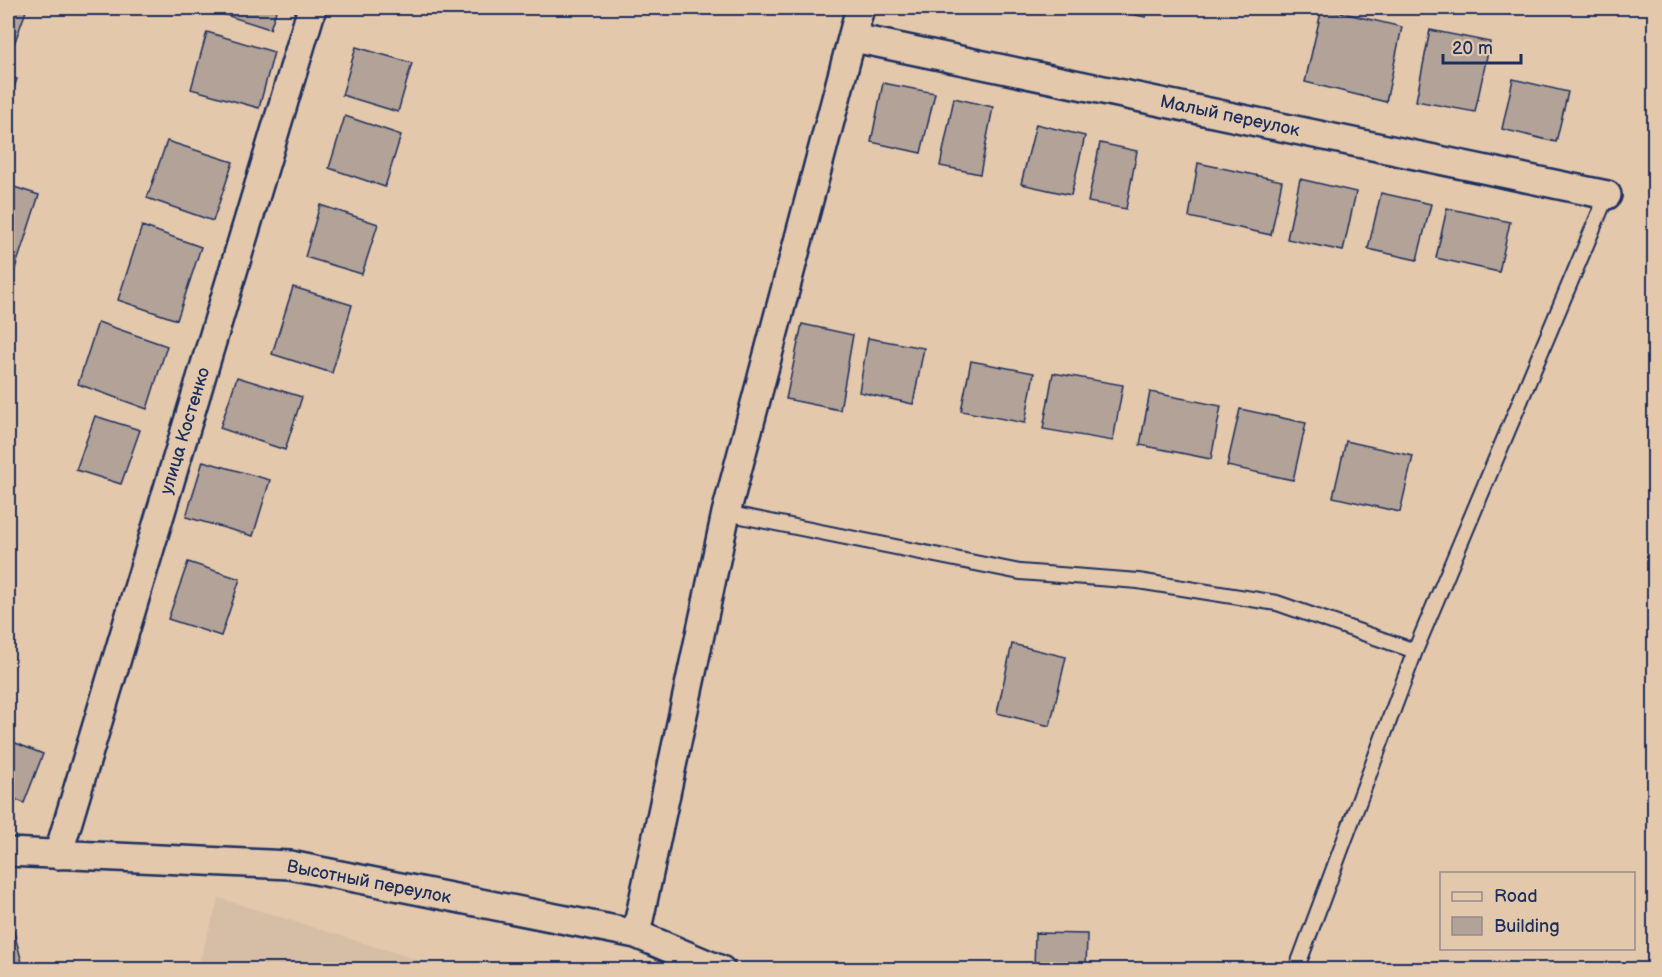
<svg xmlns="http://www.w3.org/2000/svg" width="1662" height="977" font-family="'Balsamiq Sans',sans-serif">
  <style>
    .built { fill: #d5bda6 }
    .building { fill: #b2a298; stroke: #1b2f5e; stroke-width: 1.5 }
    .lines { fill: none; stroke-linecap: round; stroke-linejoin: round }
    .lane-casing { stroke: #1b2f5e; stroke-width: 18 }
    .street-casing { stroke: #1b2f5e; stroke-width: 32 }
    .lane { stroke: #e4c8ac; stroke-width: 14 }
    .street { stroke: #e4c8ac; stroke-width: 27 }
    .labels { text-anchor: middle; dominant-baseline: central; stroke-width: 5; stroke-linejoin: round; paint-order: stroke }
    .street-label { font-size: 18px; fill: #1b2f5e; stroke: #e4c8ac }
  </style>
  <rect width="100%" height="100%" fill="#e4c8ac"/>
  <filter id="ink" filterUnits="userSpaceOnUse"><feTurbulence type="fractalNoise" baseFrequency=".0167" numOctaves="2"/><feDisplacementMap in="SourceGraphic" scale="12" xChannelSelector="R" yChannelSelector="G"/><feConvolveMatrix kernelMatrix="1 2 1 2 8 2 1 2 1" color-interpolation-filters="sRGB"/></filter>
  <g filter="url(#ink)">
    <path class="built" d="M219,898L447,969H197Z"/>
    <path class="building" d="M8,8H27L13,47L8,45Z
      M217,8H277L270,29L216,12Z
      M1102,8H1148L1146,17Z
      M1322,8L1402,27L1386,102L1305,82Z
      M1430,30L1490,42L1475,112L1416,101Z
      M207,32L274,52L259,108L191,89Z
      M356,47L412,63L398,112L342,95Z
      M8,76L17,79L8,105Z
      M1513,79L1568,92L1556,142L1502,129Z
      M883,83L935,93L921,153L871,142Z
      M954,98L993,107L980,174L940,166Z
      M345,116L401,135L385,187L329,168Z
      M1036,124L1085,136L1071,195L1021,184Z
      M167,141L233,162L213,221L147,198Z
      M1100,143L1137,151L1126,209L1088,202Z
      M1198,163L1282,181L1271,235L1189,217Z
      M1300,179L1356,192L1343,251L1287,239Z
      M8,185L39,195L11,281L8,280Z
      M1381,193L1431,204L1417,260L1368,249Z
      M320,205L378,224L362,274L305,257Z
      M1447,208L1510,222L1499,272L1436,258Z
      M142,226L201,247L177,320L118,300Z
      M293,287L352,305L332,373L272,354Z
      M98,322L167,346L147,409L78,384Z
      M802,324L853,335L840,410L786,399Z
      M868,338L924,348L913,404L859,392Z
      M971,361L1034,373L1025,423L961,411Z
      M1053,373L1123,385L1113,441L1043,429Z
      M237,377L302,397L285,450L220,428Z
      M1150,392L1221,406L1211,459L1140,445Z
      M1240,409L1306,423L1293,480L1227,466Z
      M95,416L140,430L121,484L76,470Z
      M1346,441L1413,456L1400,512L1333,497Z
      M203,461L270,480L253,536L186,517Z
      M188,562L240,579L221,636L168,619Z
      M1012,644L1066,657L1050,726L997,713Z
      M8,740L43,754L24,803L8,796Z
      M8,913H9L24,970H8Z
      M1035,933L1087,934L1086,970H1034Z"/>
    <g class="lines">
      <defs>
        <path id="lane" d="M726,513L1020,572L1138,581L1277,603L1415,651
          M1296,970L1415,651L1607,195"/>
        <path id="street" d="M854,38L1607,195
          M8,852L290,865L636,934L721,970
          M58,855L312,8
          M636,934L726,513L860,8"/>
      </defs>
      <use href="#lane" class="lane-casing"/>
      <use href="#street" class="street-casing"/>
      <use href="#lane" class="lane"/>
      <use href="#street" class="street"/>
    </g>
  </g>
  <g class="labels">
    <g class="street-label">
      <text transform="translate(1230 116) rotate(12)">Малый переулок</text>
      <text transform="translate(185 431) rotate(-73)">улица Костенко</text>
      <text transform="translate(369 882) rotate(11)">Высотный переулок</text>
    </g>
  </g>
  <rect width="1662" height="977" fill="none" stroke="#e4c8ac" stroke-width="30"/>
  <rect x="15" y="15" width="1632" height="947" fill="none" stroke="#1b2f5e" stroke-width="2" filter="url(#ink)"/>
  <rect x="1440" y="872" width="195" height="78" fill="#e4c8ac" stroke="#948b8d" stroke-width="1.5"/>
  <rect x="1452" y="892" width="30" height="9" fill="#e4c8ac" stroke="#948b8d" stroke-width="1.5"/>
  <text x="1494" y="902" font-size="18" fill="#1b2f5e">Road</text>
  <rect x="1452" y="917" width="30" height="18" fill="#b2a298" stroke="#948b8d" stroke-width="1.5"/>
  <text x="1494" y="932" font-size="18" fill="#1b2f5e">Building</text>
  <path d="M1443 54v9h78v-9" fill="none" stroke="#1b2f5e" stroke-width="3"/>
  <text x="1452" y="54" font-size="18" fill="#1b2f5e" stroke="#e4c8ac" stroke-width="4.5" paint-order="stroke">20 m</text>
</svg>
